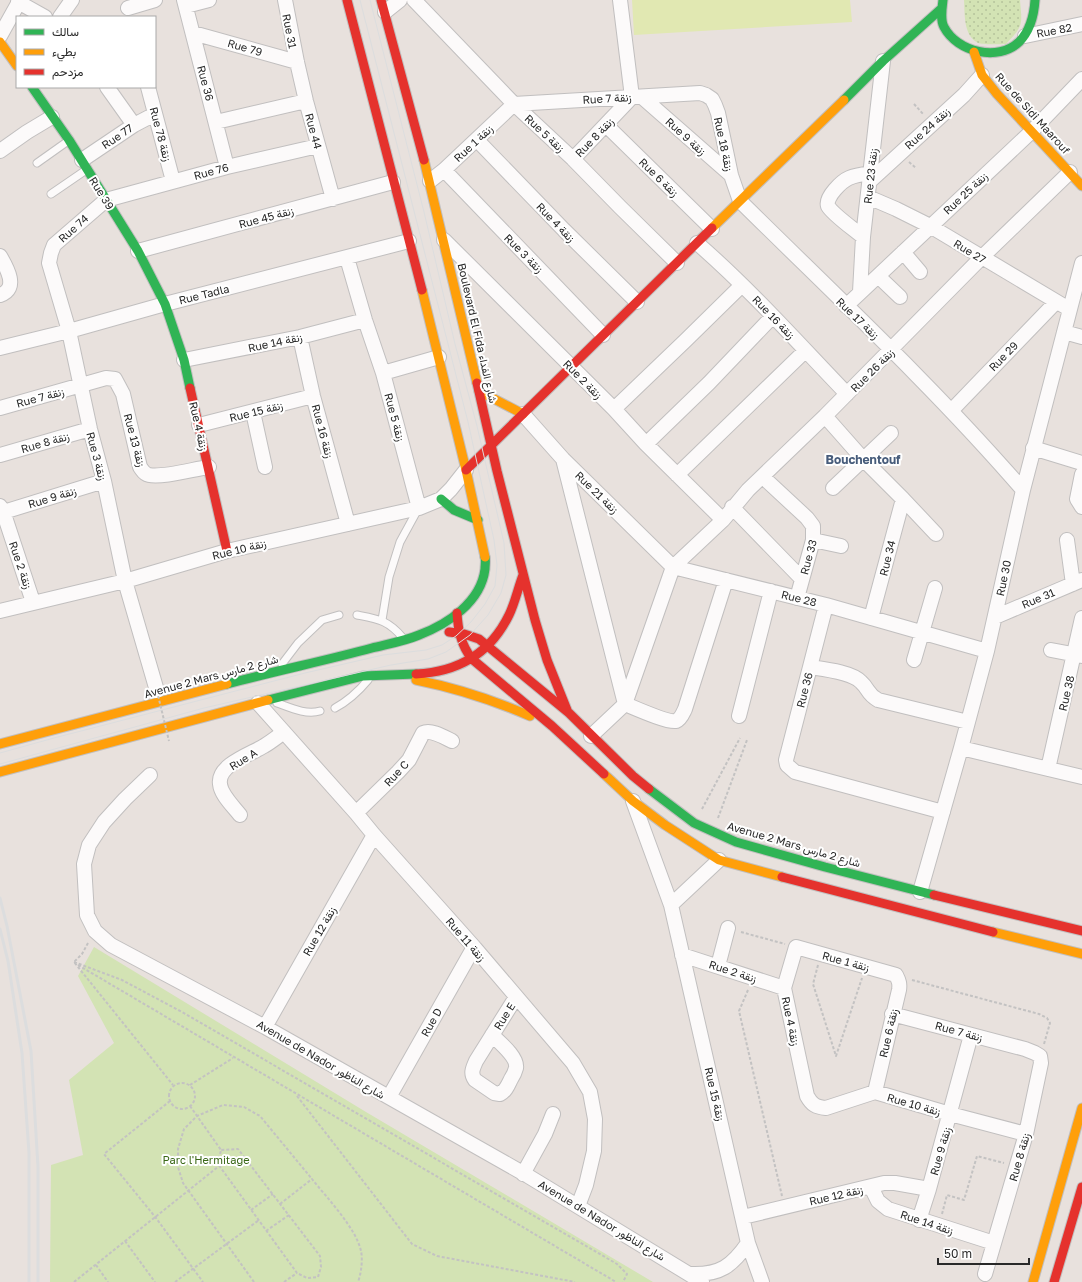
<svg xmlns="http://www.w3.org/2000/svg" width="1082" height="1282" font-family="'Golos Text',Vazirmatn,sans-serif">
  <style>
    .grass { fill: url(#grass-dots) }
    .park { fill: #d3e3b4 }
    .pitch { fill: #e1e8b2 }
    .lines { fill: none; stroke-linecap: round; stroke-linejoin: round }
    .lane-casing { stroke: #c1bfbf; stroke-width: 9 }
    .street-casing { stroke: #c1bfbf; stroke-width: 16 }
    .fast-casing { stroke: #c1bfbf; stroke-width: 11 }
    .slow-casing { stroke: #c1bfbf; stroke-width: 11 }
    .jam-casing { stroke: #c1bfbf; stroke-width: 11 }
    .path { stroke: #c3c2c2; stroke-width: 2; stroke-dasharray: 3 2; stroke-linecap: butt }
    .lane { stroke: #fcfafa; stroke-width: 7 }
    .street { stroke: #fcfafa; stroke-width: 14 }
    .fast { stroke: #30b455; stroke-width: 9 }
    .slow { stroke: #ff9f0a; stroke-width: 9 }
    .jam { stroke: #e5322d; stroke-width: 9 }
    .tram { stroke: #dcddde; stroke-width: 1 }
    .rail { stroke: #dcddde; stroke-width: 3 }
    .path-bridge { stroke: #c3c2c2; stroke-width: 2; stroke-dasharray: 3 2; stroke-linecap: butt }
    .labels { text-anchor: middle; dominant-baseline: central; stroke-width: 4; stroke-linejoin: round; paint-order: stroke }
    .street-label { font-size: 11px; fill: #292929; stroke: #fff }
    .park-label { font-size: 11px; fill: #3a6816; stroke: #fff }
    .neighbourhood-label { font-size: 12px; font-weight: bold; fill: #475c7b; stroke: #fff }
  </style>
  <defs>
    <pattern id="grass-dots" width="8" height="8" patternUnits="userSpaceOnUse"><rect width="8" height="8" fill="#d3e3b4"/><path d="M2 2h.1M6 6h.1" fill="none" stroke="#b5c39b" stroke-width="1.8" stroke-linecap="round"/></pattern>
  </defs>
  <rect width="100%" height="100%" fill="#e8e1dd"/>
  <path class="grass" d="M964,0H1020C1022,25 1024,25 1006,44C1000,44 983,45 978,43C963,35 965,14 964,0Z"/>
  <path class="park" d="M94,947L366,1112L653,1282H50L51,1165L83,1155L69,1080L114,1043L78,976Z"/>
  <path class="pitch" d="M632,0H850L852,22L634,35Z"/>
  <g class="lines">
    <defs>
      <path id="lane" d="M37,163L68,141
        M51,194L86,170
        M357,615C378,619 388,620 403,638
        M382,620L389,577L400,542L418,509
        M282,664L298,643L322,620L339,615
        M277,703C291,708 306,715 320,711
        M335,708C348,701 358,692 368,680"/>
      <path id="street" d="M184,0L227,167
        M285,0L297,62L306,101L333,199
        M414,0L514,104L573,159L620,207L677,263
        M18,2L45,17
        M186,6L209,0
        M128,8L155,0
        M385,12L400,0
        M60,17L72,0
        M193,33L297,62
        M0,36L20,0
        M1025,36L1082,24
        M107,87L134,125
        M148,87L173,181
        M642,97L731,175
        M216,122L306,101
        M606,125L712,229
        M477,140L564,230L637,302
        M0,151L27,132L52,117
        M573,159L632,97L620,0
        M82,160L134,125L155,114
        M444,170L603,335
        M430,181L444,170L514,104L700,93L706,95L712,99L715,105L718,113L731,175L740,201C836,296 935,388 1023,490
        M870,181L964,95L982,75
        M868,197L896,209L930,226L1069,309
        M863,237C855,230 832,214 828,206C825,197 842,181 849,178C856,175 864,174 871,173
        M444,240L614,409L646,444L723,520
        M697,243C751,290 798,343 847,394
        M138,251L393,182
        M903,252L920,272
        M0,256C7,268 19,289 0,295
        M347,258L365,320L383,373L419,508
        M878,276L900,297
        M860,292L863,237L883,61
        M846,306L1032,131L1082,79
        M1064,332L1082,337
        M300,337L313,396L348,524
        M0,348L69,331L165,304L409,241
        M184,360L300,337L365,320
        M383,373L439,357
        M0,408L106,378L115,379L123,394L140,467C143,471 144,474 149,475C162,478 194,469 209,467
        M614,409L686,340L742,285
        M951,411L1056,302
        M253,412L265,467
        M523,414L563,459L673,567
        M825,416L863,459L903,499L936,534
        M199,425L313,396
        M646,444L709,383L773,316
        M1033,448L1082,463
        M0,455L90,429
        M563,459L625,704C635,708 668,723 676,721C681,719 683,713 685,709L726,580
        M1082,474L1077,499L1082,507
        M677,475L805,351
        M763,477L807,518L813,526V540L797,598
        M833,488L891,433
        M0,506L3,511L33,602
        M732,507L802,579
        M0,513L104,481
        M813,540L841,546
        M1067,540L1073,584
        M673,567L826,605L987,651
        M826,605L786,760L787,765L795,772L943,812
        M0,611L125,581L227,551L419,508L441,499L451,489L466,470
        M995,617L1082,580
        M871,618L903,499
        M1051,650L1082,656
        M914,660L935,588
        M810,667C823,669 852,672 861,682C869,689 867,694 878,700L968,722
        M157,691L125,581L104,481L90,429L69,331L49,263L51,253L54,245L106,200L227,167L318,146
        M258,703L356,813L374,835L474,947L573,1063L590,1092L595,1119L594,1151L586,1185L578,1206
        M739,716L771,591
        M591,736L625,704L673,567L723,520L748,490L825,416L981,258L1070,172
        M961,748L1082,777
        M1048,769L1082,618
        M150,775L125,799L104,822L89,845L84,864L87,915L95,931L111,945L265,1027L528,1176L702,1282
        M633,801L671,905L748,1243L762,1282
        M356,813L398,772L409,760L423,733C431,729 444,737 452,741
        M240,815C233,806 221,795 220,784C217,765 251,754 264,746C271,742 277,737 284,732
        M920,892L961,748L987,651L1023,490L1082,263
        M671,905L719,860
        M682,955L784,988
        M718,966L728,928
        M892,1014L1025,1049L1035,1053L1040,1056L1041,1063L1026,1134L985,1274
        M265,1027L374,835
        M492,1035C499,1042 518,1057 516,1068C515,1072 513,1076 511,1079C508,1085 506,1091 500,1094L494,1093L475,1080C470,1073 473,1068 476,1061L516,997
        M875,1092L899,990C900,984 899,981 896,975L796,947L784,988L807,1096C812,1105 816,1107 826,1108L875,1092L950,1114L1026,1134
        M389,1097L474,947
        M523,1174L545,1134L553,1114
        M871,1187L878,1201L888,1209L994,1243
        M743,1217L884,1183H895L929,1189
        M919,1220L929,1189L971,1035
        M691,1274C720,1275 732,1266 748,1243"/>
      <path id="fast" d="M943,0C942,8 940,20 944,27C957,52 998,62 1019,42C1030,31 1034,16 1035,0
        M32,87L69,140L138,251L165,304L184,360L190,388
        M844,100L883,61L942,8
        M441,499L454,510L478,520
        M227,684C275,671 324,661 372,648C388,644 405,641 419,635C448,624 481,602 485,569C485,565 486,561 485,557
        M268,700L363,676L416,674
        M649,789L694,823L736,842L825,867L934,895"/>
      <path id="slow" d="M0,42L17,66
        M974,52L982,75L997,94L1082,186
        M424,160L477,383
        M712,228L844,100
        M422,290L466,470L485,557
        M479,391L523,414
        M416,680C456,688 493,700 530,716
        M0,744L227,684
        M0,772L268,700
        M604,774L633,801L665,825L719,860L782,877
        M993,932L1082,954
        M1033,1282L1082,1108"/>
      <path id="jam" d="M347,0L422,290
        M381,0L424,160
        M477,383L497,471L535,620L547,660L567,710
        M190,388L227,551
        M466,470L712,228
        M457,613C458,630 461,645 472,659L552,726L604,774
        M449,632L464,634L479,639L569,713L633,776L649,789
        M416,674C458,672 490,654 509,615C515,603 518,588 523,575
        M782,877L993,932
        M934,895L1082,931
        M1054,1282L1082,1187"/>
    </defs>
    <use href="#lane" class="lane-casing"/>
    <use href="#street" class="street-casing"/>
    <use href="#fast" class="fast-casing"/>
    <use href="#slow" class="slow-casing"/>
    <use href="#jam" class="jam-casing"/>
    <path class="path" d="M914,104L924,115
      M909,162L916,168
      M702,809L740,738
      M718,818L747,740
      M741,932L785,944
      M88,943L82,954L74,962L173,1085
      M74,962L122,980L182,1012L617,1264L627,1274L623,1282
      M78,965L616,1282
      M818,965L813,984L836,1056L862,978
      M912,980L1039,1014L1047,1018L1050,1023L1044,1044
      M748,990L739,1011L782,1196
      M169 1096a13 13 0 1 1 26 0a13 13 0 1 1-26 0Z
      M190,1085L233,1058
      M297,1096L412,1244L437,1256L575,1282
      M170,1101L104,1154L156,1218L203,1282
      M190,1106L221,1150L218,1164L297,1273L307,1278L318,1277L321,1267L320,1256L238,1149L221,1150
      M280,1204L312,1179C327,1198 356,1228 361,1251C363,1260 361,1274 358,1282
      M251,1210L273,1194
      M942,1214L947,1195L964,1200L977,1156L1004,1163
      M266,1231L289,1215
      M125,1241L155,1282
      M96,1265L108,1282
      M74,1282L219,1166
      M175,1282L259,1220
      M254,1282L183,1183L178,1167V1149L184,1129L197,1116L223,1105L244,1107L260,1116L312,1179
      M284,1282L297,1273"/>
    <use href="#lane" class="lane"/>
    <use href="#street" class="street"/>
    <use href="#fast" class="fast"/>
    <use href="#slow" class="slow"/>
    <use href="#jam" class="jam"/>
    <path class="tram" d="M0,753L54,738L305,673L383,655L426,650L442,645L456,636L471,622L485,604L495,586L497,565L494,540L468,422L360,0
      M0,764L204,708L391,665L428,659L446,652L470,635L488,615L501,593L506,575L504,543L477,426L455,344L424,212L370,0"/>
    <path class="rail" d="M0,898L7,926L31,1051L38,1167V1282
      M0,929L8,961L22,1053L29,1153V1282"/>
    <path class="path-bridge" d="M157,691L169,741"/>
  </g>
  <g class="labels">
    <g class="street-label">
      <text transform="translate(1054 30) rotate(-11)">Rue 82</text>
      <text transform="translate(290 31) rotate(79)">Rue 31</text>
      <text transform="translate(245 47) rotate(16)">Rue 79</text>
      <text transform="translate(206 83) rotate(75)">Rue 36</text>
      <text transform="translate(607 98) rotate(-3)">Rue 7 زنقة</text>
      <text transform="translate(1033 113) rotate(48)">Rue de Sidi Maarouf</text>
      <text transform="translate(927 128) rotate(-42)">Rue 24 زنقة</text>
      <text transform="translate(314 131) rotate(75)">Rue 44</text>
      <text transform="translate(545 133) rotate(43)">Rue 5 زنقة</text>
      <text transform="translate(161 134) rotate(75)">Rue 78 زنقة</text>
      <text transform="translate(117 136) rotate(-34)">Rue 77</text>
      <text transform="translate(686 136) rotate(42)">Rue 9 زنقة</text>
      <text transform="translate(594 137) rotate(-46)">Rue 8 زنقة</text>
      <text transform="translate(473 143) rotate(-43)">Rue 1 زنقة</text>
      <text transform="translate(724 144) rotate(78)">Rue 18 زنقة</text>
      <text transform="translate(211 171) rotate(-15)">Rue 76</text>
      <text transform="translate(870 176) rotate(-84)">Rue 23 زنقة</text>
      <text transform="translate(659 177) rotate(44)">Rue 6 زنقة</text>
      <text transform="translate(102 193) rotate(58)">Rue 39</text>
      <text transform="translate(965 193) rotate(-43)">Rue 25 زنقة</text>
      <text transform="translate(266 217) rotate(-15)">Rue 45 زنقة</text>
      <text transform="translate(556 222) rotate(46)">Rue 4 زنقة</text>
      <text transform="translate(73 228) rotate(-42)">Rue 74</text>
      <text transform="translate(970 251) rotate(31)">Rue 27</text>
      <text transform="translate(524 253) rotate(45)">Rue 3 زنقة</text>
      <text transform="translate(204 294) rotate(-14)">Rue Tadla</text>
      <text transform="translate(774 317) rotate(46)">Rue 16 زنقة</text>
      <text transform="translate(858 318) rotate(44)">Rue 17 زنقة</text>
      <text transform="translate(478 333) rotate(77)">Boulevard El Fida شارع الفداء</text>
      <text transform="translate(275 342) rotate(-12)">Rue 14 زنقة</text>
      <text transform="translate(1003 356) rotate(-46)">Rue 29</text>
      <text transform="translate(872 370) rotate(-45)">Rue 26 زنقة</text>
      <text transform="translate(583 379) rotate(45)">Rue 2 زنقة</text>
      <text transform="translate(40 397) rotate(-15)">Rue 7 زنقة</text>
      <text transform="translate(256 411) rotate(-14)">Rue 15 زنقة</text>
      <text transform="translate(395 417) rotate(75)">Rue 5 زنقة</text>
      <text transform="translate(199 426) rotate(77)">Rue 4 زنقة</text>
      <text transform="translate(323 431) rotate(75)">Rue 16 زنقة</text>
      <text transform="translate(135 440) rotate(75)">Rue 13 زنقة</text>
      <text transform="translate(45 442) rotate(-16)">Rue 8 زنقة</text>
      <text transform="translate(97 456) rotate(75)">Rue 3 زنقة</text>
      <text transform="translate(597 492) rotate(44)">Rue 21 زنقة</text>
      <text transform="translate(52 497) rotate(-17)">Rue 9 زنقة</text>
      <text transform="translate(239 549) rotate(-14)">Rue 10 زنقة</text>
      <text transform="translate(808 557) rotate(-75)">Rue 33</text>
      <text transform="translate(887 558) rotate(-76)">Rue 34</text>
      <text transform="translate(21 565) rotate(71)">Rue 2 زنقة</text>
      <text transform="translate(1003 578) rotate(-78)">Rue 30</text>
      <text transform="translate(799 598) rotate(14)">Rue 28</text>
      <text transform="translate(1038 598) rotate(-23)">Rue 31</text>
      <text transform="translate(211 676) rotate(-15)">Avenue 2 Mars شارع 2 مارس</text>
      <text transform="translate(804 690) rotate(-76)">Rue 36</text>
      <text transform="translate(1066 693) rotate(-77)">Rue 38</text>
      <text transform="translate(243 759) rotate(-32)">Rue A</text>
      <text transform="translate(396 773) rotate(-47)">Rue C</text>
      <text transform="translate(794 844) rotate(16)">Avenue 2 Mars شارع 2 مارس</text>
      <text transform="translate(319 931) rotate(-60)">Rue 12 زنقة</text>
      <text transform="translate(466 939) rotate(49)">Rue 11 زنقة</text>
      <text transform="translate(846 961) rotate(15)">Rue 1 زنقة</text>
      <text transform="translate(733 971) rotate(18)">Rue 2 زنقة</text>
      <text transform="translate(504 1016) rotate(-58)">Rue E</text>
      <text transform="translate(791 1021) rotate(78)">Rue 4 زنقة</text>
      <text transform="translate(431 1022) rotate(-61)">Rue D</text>
      <text transform="translate(959 1031) rotate(15)">Rue 7 زنقة</text>
      <text transform="translate(888 1033) rotate(-77)">Rue 6 زنقة</text>
      <text transform="translate(321 1059) rotate(30)">Avenue de Nador شارع الناظور</text>
      <text transform="translate(715 1094) rotate(77)">Rue 15 زنقة</text>
      <text transform="translate(914 1104) rotate(16)">Rue 10 زنقة</text>
      <text transform="translate(940 1151) rotate(-74)">Rue 9 زنقة</text>
      <text transform="translate(1019 1157) rotate(-74)">Rue 8 زنقة</text>
      <text transform="translate(836 1195) rotate(-13)">Rue 12 زنقة</text>
      <text transform="translate(602 1220) rotate(31)">Avenue de Nador شارع الناظور</text>
      <text transform="translate(927 1222) rotate(18)">Rue 14 زنقة</text>
    </g>
    <g class="park-label">
      <text x="206" y="1159">Parc l'Hermitage</text>
    </g>
    <g class="neighbourhood-label">
      <text x="863" y="459">Bouchentouf</text>
    </g>
  </g>
  <rect x="16" y="16" width="140" height="72" fill="#ffffff" stroke="#a9a9a9"/>
  <rect x="24" y="29" width="20" height="6" fill="#30b455" stroke="#a9a9a9"/>
  <text x="52" y="36" font-size="12" fill="#292929">سالك</text>
  <rect x="24" y="49" width="20" height="6" fill="#ff9f0a" stroke="#a9a9a9"/>
  <text x="52" y="56" font-size="12" fill="#292929">بطيء</text>
  <rect x="24" y="69" width="20" height="6" fill="#e5322d" stroke="#a9a9a9"/>
  <text x="52" y="76" font-size="12" fill="#292929">مزدحم</text>
  <path d="M938 1258v6h91v-6" fill="none" stroke="#292929" stroke-width="2"/>
  <text x="944" y="1258" font-size="12" fill="#292929" stroke="#ffffff" stroke-width="3" paint-order="stroke">50 m</text>
</svg>
